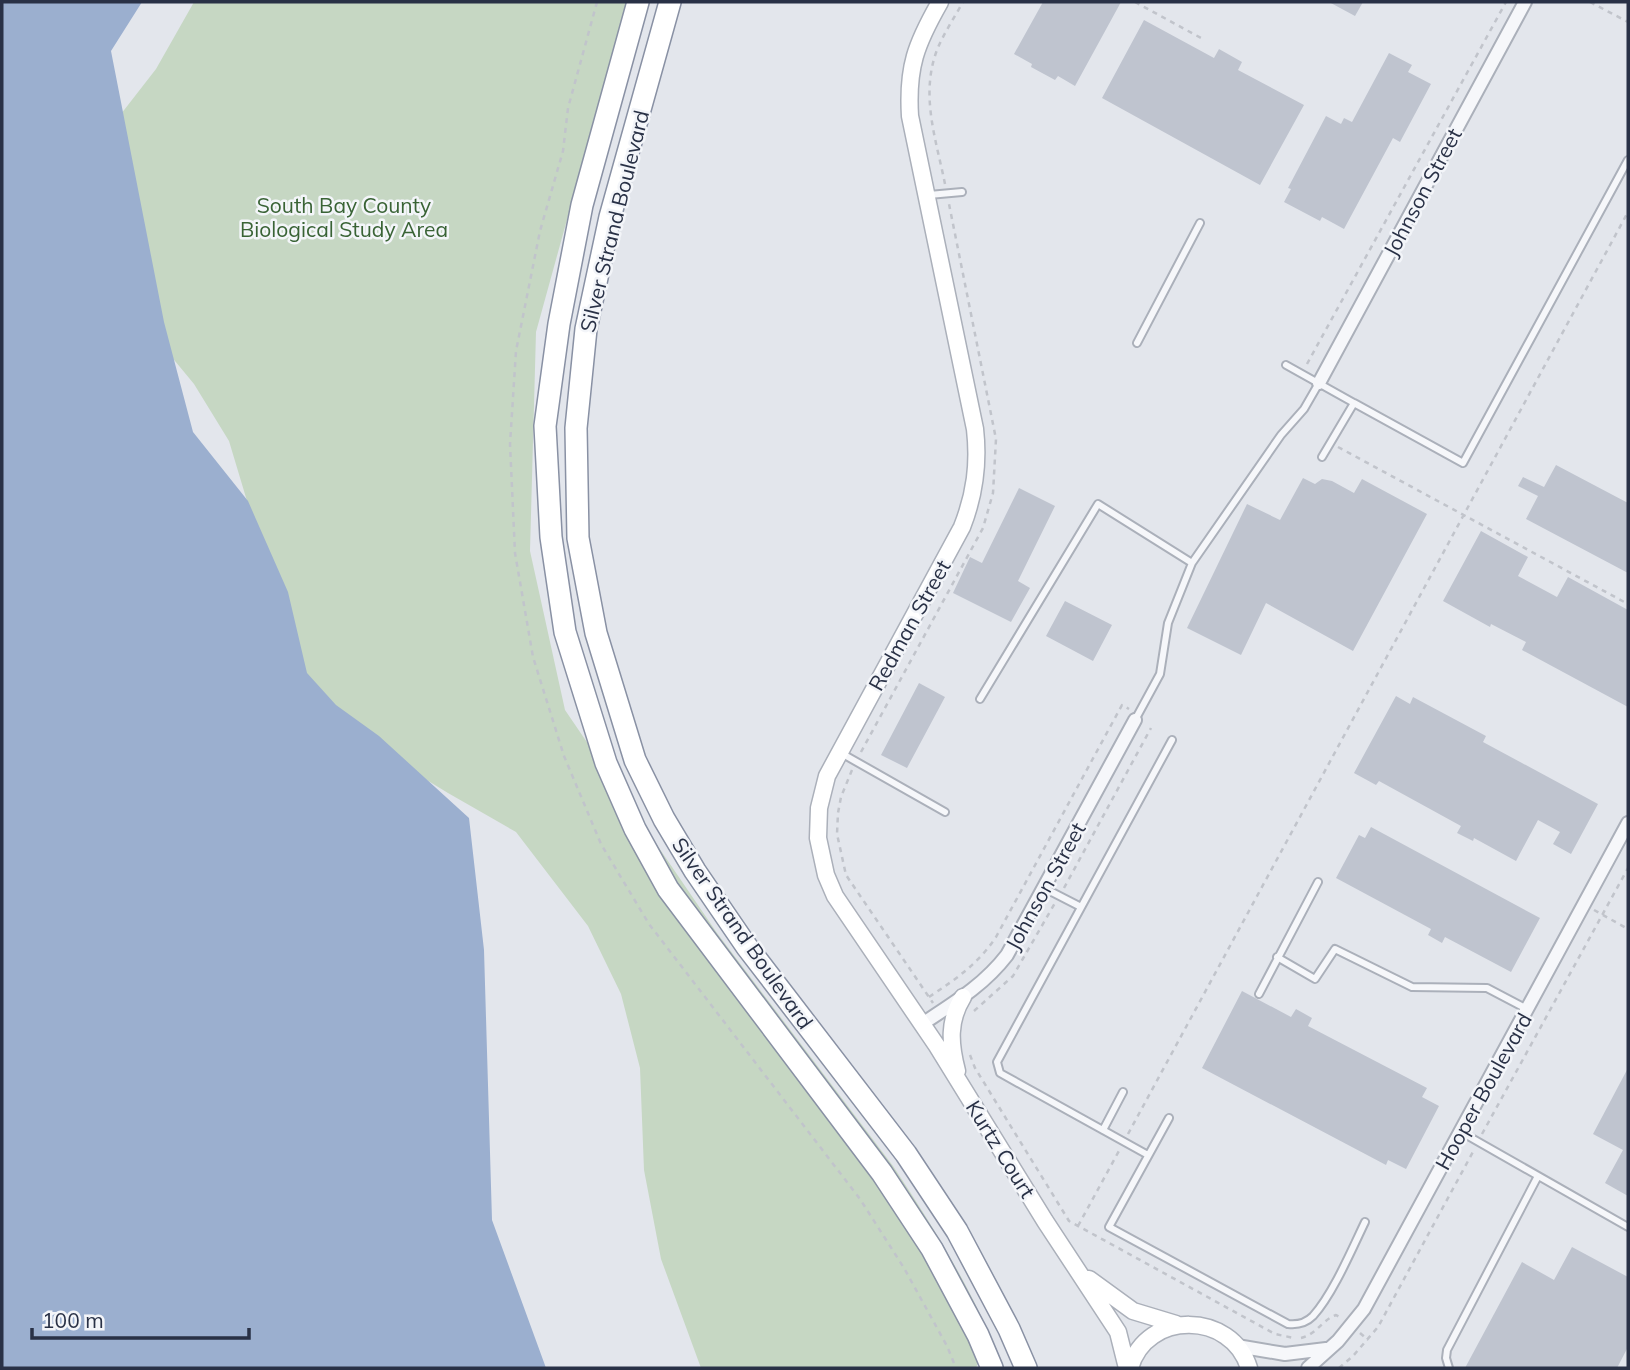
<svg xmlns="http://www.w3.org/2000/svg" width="1630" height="1370" font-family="Mulish,sans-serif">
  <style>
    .green { fill: #c6d7c3 }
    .water { fill: #9bafcf }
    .building { fill: #bfc4cf }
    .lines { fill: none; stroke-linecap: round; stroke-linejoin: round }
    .lane-casing { stroke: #abb0ba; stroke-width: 10 }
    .street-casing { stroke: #abb0ba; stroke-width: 16 }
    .secondary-casing { stroke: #abb0ba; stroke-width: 19 }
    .highway-casing { stroke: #8991a4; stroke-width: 24 }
    .path { stroke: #c1c4cb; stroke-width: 2.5; stroke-dasharray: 5 5; stroke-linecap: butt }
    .lane { stroke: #f6f7fa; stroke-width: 6 }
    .street { stroke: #f6f7fa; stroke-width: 12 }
    .secondary { stroke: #fff; stroke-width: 16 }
    .highway { stroke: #fff; stroke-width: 21 }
    .labels { text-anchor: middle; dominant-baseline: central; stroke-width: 5; stroke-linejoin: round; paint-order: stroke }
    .street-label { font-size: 21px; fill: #293146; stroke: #f3f5f9 }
    .park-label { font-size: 21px; fill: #396335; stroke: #f3f5f9 }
  </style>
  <rect width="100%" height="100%" fill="#e3e6ec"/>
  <path class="green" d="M194,2H627L536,332L530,551L565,710L717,933L893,1166C929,1220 963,1275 989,1333L976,1368H701L661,1259L644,1170L640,1068L621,994L588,926L516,832L448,793L358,738L302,684L229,441L194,384L156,338L107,132L156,69Z"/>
  <path class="water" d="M2,2H142L111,51L164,322L193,432L248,501L288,592L307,673L336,705L379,736L469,818L484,950L492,1220L546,1368H2Z"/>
  <path class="building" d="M1043,2H1121L1075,86L1058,76L1055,80L1031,67L1032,64L1014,54Z
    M1329,2H1363L1355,16Z
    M1144,20L1214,58L1219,49L1242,62L1238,70L1304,105L1260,185L1102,98Z
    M1389,53L1412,65L1408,72L1431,84L1400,142L1393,138L1344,229L1322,217L1320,221L1284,202L1291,189L1288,188L1326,116L1341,124L1344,118L1352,122Z
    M1556,465L1628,503V573L1526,519L1538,496L1518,486L1523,477L1544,487Z
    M1303,478L1315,484L1322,479L1332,481L1354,493L1362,479L1427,514L1353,651L1266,603L1241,655L1187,628L1247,504L1280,520Z
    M1019,488L1055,506L1018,581L1030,588L1011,622L953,593L970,557L982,563Z
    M1481,531L1528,557L1518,576L1557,597L1568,577L1628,610V707L1522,650L1526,642L1491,624L1490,627L1443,601Z
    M1065,601L1112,625L1093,661L1046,636Z
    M919,683L945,697L907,768L881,755Z
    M1396,696L1410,704L1413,697L1486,736L1483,742L1598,804L1571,854L1553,844L1560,832L1538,820L1516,861L1474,838L1473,841L1457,833L1461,826L1379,781L1376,785L1354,773Z
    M1371,827L1540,918L1511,972L1445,937L1442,943L1428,935L1431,929L1336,878L1359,835L1365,838Z
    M1242,991L1291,1017L1296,1009L1312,1018L1308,1026L1427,1088L1422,1097L1439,1106L1406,1169L1388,1160L1386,1165L1202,1068Z
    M1628,1068V1196L1605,1183L1623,1150L1593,1134Z
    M1572,1247L1628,1277V1347L1617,1368H1465L1522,1262L1554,1280Z"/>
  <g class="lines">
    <defs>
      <path id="lane" d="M929,195L962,192
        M1137,343L1200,223
        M1286,365L1354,403L1322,457
        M1354,403L1463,463L1628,160
        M980,699L1098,504L1192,563
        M1135,720L1160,674L1168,623L1192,563L1281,435L1304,409L1319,383
        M841,753L945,812
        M1044,888L1081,907
        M1277,957L1315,979L1335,949L1412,987L1487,988L1527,1009
        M1259,994L1318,882
        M1169,1118L1109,1227L1288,1324C1297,1325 1306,1323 1313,1316C1333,1294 1352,1249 1365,1222
        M1103,1130L1123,1092
        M1461,1132L1628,1227
        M1148,1155L1000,1073L997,1062L1172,740
        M1449,1368L1446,1358L1447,1350L1538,1176"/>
      <path id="street" d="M1319,383L1525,2
        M922,1024C954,1003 984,985 1007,955L1135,720
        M1237,1346L1285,1354L1326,1349
        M1308,1368L1338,1341L1364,1309L1628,823"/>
      <path id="secondary" d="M940,2C916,44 907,67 910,116L975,429C979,464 975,494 962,527L827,776L819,808L818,838L826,875L835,896L937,1046L1045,1221L1118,1332L1127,1368
        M957,1071C950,1044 948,1021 963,997
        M1089,1279L1133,1311L1176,1324
        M1130,1368C1146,1310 1232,1311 1249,1368"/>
      <path id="highway" d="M638,2L582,205L559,324L545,426L551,537L565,632L606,763L635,829L668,889L882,1173L932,1249L978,1335L992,1368
        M670,2L610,217L586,329L576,428L578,538L596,633L635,760L664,819L695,871L747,947L906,1154L957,1231L1009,1329L1026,1368"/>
    </defs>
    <use href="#lane" class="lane-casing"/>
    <use href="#street" class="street-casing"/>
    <use href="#secondary" class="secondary-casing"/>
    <use href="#highway" class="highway-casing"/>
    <path class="path" d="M597,2L568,108L563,151L540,231L516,351L510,444L515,553L533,657L564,756L601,844L649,924L860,1199L904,1268L947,1346L956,1368
      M1135,2L1201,38
      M1590,2L1628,22
      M945,184C936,139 920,95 937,50C944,33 954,18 963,2
      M1307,364L1506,2
      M1338,447L1628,604
      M861,752L983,528L993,493L996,439L949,204
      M852,770L841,797L838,813L837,834L846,875L933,1003
      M1064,888L1151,728
      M1594,910L1628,929
      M929,997C956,979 978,964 996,937L1122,705L1129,709
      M974,1011L1013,976L1055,903
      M970,1055L975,1068L1069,1221L1275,1334L1294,1338
      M1128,1134L1628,212
      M1482,1134L1628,868
      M1078,1226L1120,1149
      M1360,1333L1368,1340
      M1301,1338C1317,1334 1322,1320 1336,1315L1341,1318
      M1339,1368L1353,1356L1378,1327L1474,1150"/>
    <use href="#lane" class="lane"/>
    <use href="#street" class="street"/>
    <use href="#secondary" class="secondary"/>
    <use href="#highway" class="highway"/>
  </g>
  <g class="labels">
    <g class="street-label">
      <text transform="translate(1422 192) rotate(-62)">Johnson Street</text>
      <text transform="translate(614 221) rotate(-76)">Silver Strand Boulevard</text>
      <text transform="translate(909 625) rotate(-61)">Redman Street</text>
      <text transform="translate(1045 886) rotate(-61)">Johnson Street</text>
      <text transform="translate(743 933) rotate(55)">Silver Strand Boulevard</text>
      <text transform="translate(1483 1091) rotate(-61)">Hooper Boulevard</text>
      <text transform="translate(1001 1149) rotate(58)">Kurtz Court</text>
    </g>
    <g class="park-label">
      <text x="344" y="205">South Bay County<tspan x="344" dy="24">Biological Study Area</tspan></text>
    </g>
  </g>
  <rect width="1630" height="1370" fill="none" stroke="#293146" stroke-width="7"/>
  <path d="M32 1328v10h217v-10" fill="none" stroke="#293146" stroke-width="3.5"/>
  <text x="42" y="1328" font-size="21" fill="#293146" stroke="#f3f5f9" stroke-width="5" paint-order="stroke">100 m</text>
</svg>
